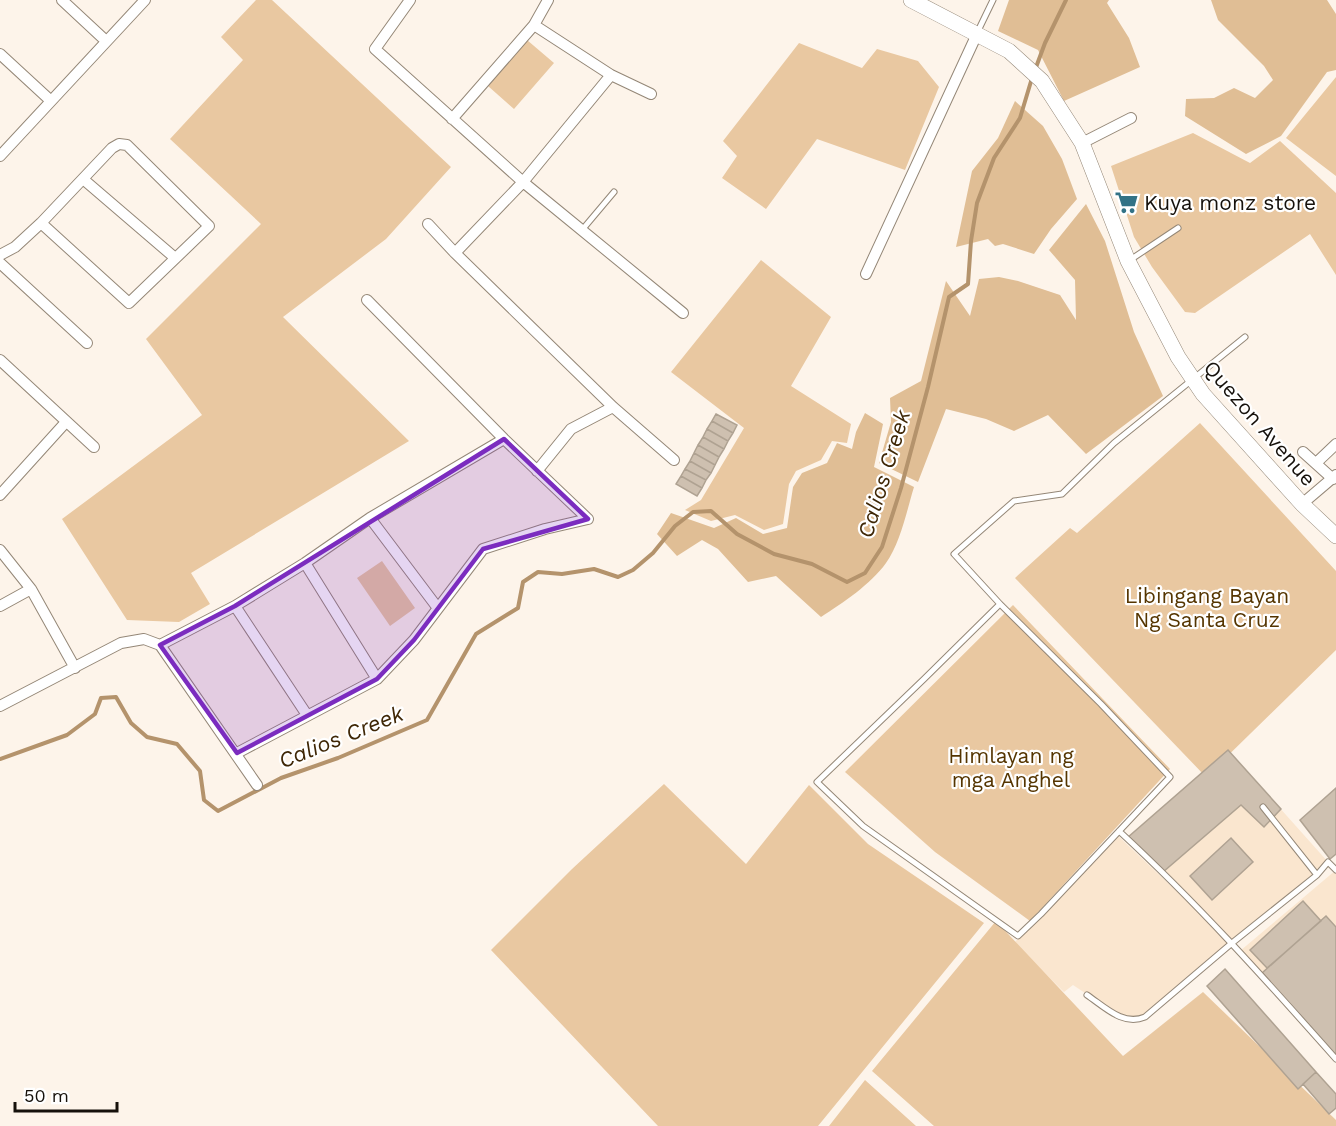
<svg xmlns="http://www.w3.org/2000/svg" width="1336" height="1126" font-family="'Work Sans',sans-serif">
  <style>
    .built { fill: #fae6cf }
    .green { fill: #e9c8a1 }
    .forest { fill: #e0be95 }
    .lines { fill: none; stroke-linecap: round; stroke-linejoin: round }
    .stream { stroke: #b4936c; stroke-width: 4 }
    .building { fill: #cec0b0; stroke: #afa292; stroke-width: 1.5 }
    .lane-casing { stroke: #948777; stroke-width: 7 }
    .street-casing { stroke: #948777; stroke-width: 12 }
    .secondary-casing { stroke: #948777; stroke-width: 16 }
    .lane { stroke: #fff; stroke-width: 5 }
    .street { stroke: #fff; stroke-width: 10 }
    .secondary { stroke: #fff; stroke-width: 15 }
    .marked { fill: #7b2cbf; fill-opacity: 0.2; stroke: #7b2cbf; stroke-width: 4.5; stroke-linejoin: round }
    .labels { text-anchor: middle; dominant-baseline: central; stroke-width: 4.5; stroke-linejoin: round; paint-order: stroke }
    .poi-label { font-size: 21px; fill: #16110b; stroke: #fff; text-anchor: start }
    .street-label { font-size: 21px; fill: #16110b; stroke: #fff }
    .park-label { font-size: 21px; fill: #553500; stroke: #fff }
    .water-label { font-size: 22px; font-style: italic; fill: #3f2706; stroke: #fff }
  </style>
  <rect width="100%" height="100%" fill="#fdf4ea"/>
  <path class="built" d="M1228,750L1328,862L1145,1017L1124,1019L1073,985L1064,992L1014,943L1116,834L1221,933L1127,838Z
    M1336,870V1058L1240,951Z"/>
  <path class="green" d="M256,0H272L451,167L386,239L283,317L409,441L191,573L210,604L179,622L127,620L62,519L202,415L146,339L261,224L170,139L243,60L221,37Z
    M527,40L554,63L514,109L488,86Z
    M799,43L862,68L877,49L918,61L939,87L905,170L817,139L766,209L722,178L737,156L723,141Z
    M1336,77V176L1286,138Z
    M1193,133L1250,163L1280,141L1336,193V275L1310,234L1195,313L1185,312L1152,267L1134,237L1111,166Z
    M761,260L831,317L791,386L851,424L847,443L832,441L821,460L796,471L789,484L783,524L764,530L735,515L711,521L685,510L701,500L744,428L671,372Z
    M1200,423L1336,571V650L1206,777L1015,578L1070,528L1077,533Z
    M382,561L415,608L390,626L357,578Z
    M1013,605L1170,769L1030,921L935,852L845,772Z
    M664,784L746,864L809,785L868,844L984,923L818,1126H658L491,950L572,869Z
    M996,921L1123,1056L1203,992L1336,1120V1126H934L872,1071Z
    M865,1080L916,1126H829Z"/>
  <path class="forest" d="M1009,0H1109L1107,3L1129,38L1140,67L1064,101L1038,50L998,31Z
    M1211,0H1327L1336,14V70L1327,72L1281,136L1246,154L1185,116L1186,99L1214,98L1234,88L1255,98L1273,80L1264,66L1218,20Z
    M1015,101L1043,126L1062,159L1077,199L1051,229L1034,254L1003,244L995,246L988,239L956,247L972,171L998,138Z
    M1086,204L1105,241L1134,332L1163,396L1086,454L1048,415L1014,431L986,419L946,409L918,482L879,463L891,422L890,398L921,381L946,281L970,316L979,279L999,277L1018,281L1060,295L1076,320L1075,280L1049,250Z
    M865,413L883,424L874,467L914,487C907,510 900,544 886,563C871,584 843,603 821,617L776,576L748,582L718,549L702,540L677,556L657,534L671,513L714,528L736,518L763,534L787,528L793,487L802,473L827,463L837,443L852,449L856,432Z"/>
  <g class="lines">
    <path class="stream" d="M1035,70L1045,43L1066,0
      M0,759L67,735L95,714L101,698L116,697L131,723L147,737L177,744L200,771L204,800L218,811L281,778L338,758L427,720L476,634L518,608L523,582L538,572L562,574L594,569L618,577L633,570L653,553L675,526L693,512L711,511L737,534L774,554L812,564L847,582L865,573L882,547L901,488L928,387L949,297L968,284L971,241L977,203L994,158L1020,118L1032,78"/>
  </g>
  <path class="building" d="M716,414L737,425L733,433L712,421Z
    M712,421L733,433L728,441L707,429Z
    M707,429L728,441L724,449L703,437Z
    M703,437L724,449L719,457L698,445Z
    M698,445L719,457L715,465L694,453Z
    M694,453L715,465L711,473L690,461Z
    M690,461L711,473L706,480L685,469Z
    M685,469L706,480L702,488L681,476Z
    M681,476L702,488L697,496L676,484Z
    M1228,750L1281,809L1264,827L1241,805L1163,872L1127,838Z
    M1336,788V854L1330,859L1300,820Z
    M1231,838L1253,862L1212,900L1190,876Z
    M1303,901L1321,921L1267,968L1250,950Z
    M1326,916L1336,927V1057L1262,973Z
    M1225,969L1316,1072L1298,1089L1207,986Z
    M1316,1072L1336,1094V1108L1329,1114L1303,1084Z"/>
  <g class="lines">
    <defs>
      <path id="lane" d="M977,33L993,0
        M582,230L614,192
        M1130,260L1178,228
        M1000,604L1101,704L1170,777L1041,914L1018,936L863,826L817,782L924,679Z
        M1000,604L954,554L1014,501L1062,494L1114,443L1245,337
        M1263,807L1317,875
        M1119,831C1197,903 1265,979 1336,1059
        M1087,995C1106,1008 1123,1026 1145,1017L1232,943L1317,875L1328,862L1336,870"/>
      <path id="street" d="M62,0L106,41
        M410,0L375,49L523,182L683,313
        M534,25L611,75L651,94
        M0,54L51,101
        M452,119L534,25L548,0
        M1082,143L1131,118
        M0,156L145,0
        M83,179L174,257
        M428,224L455,253L613,407L674,460
        M455,253L523,182L611,75
        M0,255L15,247L41,223L112,148L119,144L127,145L209,226L129,303L41,223
        M0,263L87,343
        M866,274L977,34
        M367,300L504,439L588,519
        M0,360L94,447
        M1303,452L1333,479
        M1316,463L1336,444
        M537,471L571,429L613,407
        M0,495L66,422
        M1302,504L1336,475
        M370,518L437,607
        M0,550L31,589L75,668
        M305,563L377,679
        M0,606L31,589
        M235,606L307,715
        M160,645L235,606L305,563L370,518L504,439
        M0,706L121,643L144,639L160,645L257,785
        M237,753L377,679L414,640L483,549L545,529L588,519"/>
      <path id="secondary" d="M911,0L1009,51L1042,81L1082,143L1128,261L1178,357L1203,394L1302,504L1336,536"/>
    </defs>
    <use href="#lane" class="lane-casing"/>
    <use href="#street" class="street-casing"/>
    <use href="#secondary" class="secondary-casing"/>
    <use href="#lane" class="lane"/>
    <use href="#street" class="street"/>
    <use href="#secondary" class="secondary"/>
  </g>
  <path class="marked" d="M504,439L588,519L483,549L414,640L377,679L237,753L160,645L235,606Z"/>
  <defs>
    <symbol id="supermarket-bare" viewBox="-9 -9 18 18"><path d="M-6-5.5h2.5l.6 2H6L4.5 2H-2.5L-4.4-4H-6ZM-1.5 3.2a1.3 1.3 0 1 0 .1 0ZM3 3.2a1.3 1.3 0 1 0 .1 0Z" fill="#327286" stroke="#fff" stroke-width="2.5" paint-order="stroke"/></symbol>
  </defs>
  <g fill-rule="evenodd">
    <use href="#supermarket-bare" x="1110" y="186" width="33" height="33"/>
  </g>
  <g class="labels">
    <g class="poi-label">
      <text x="1144" y="202">Kuya monz store</text>
    </g>
    <g class="street-label">
      <text transform="translate(1260 423) rotate(49)">Quezon Avenue</text>
    </g>
    <g class="park-label">
      <text x="1207" y="595">Libingang Bayan<tspan x="1207" dy="24">Ng Santa Cruz</tspan></text>
      <text x="1011" y="755">Himlayan ng<tspan x="1011" dy="24">mga Anghel</tspan></text>
    </g>
    <g class="water-label">
      <text transform="translate(884 474) rotate(-73)">Calios Creek</text>
      <text transform="translate(341 737) rotate(-22)">Calios Creek</text>
    </g>
  </g>
  <path d="M15 1102v9h102v-9" fill="none" stroke="#16110b" stroke-width="3"/>
  <text x="24" y="1102" font-size="18" fill="#16110b" stroke="#ffffff" stroke-width="4.5" paint-order="stroke">50 m</text>
</svg>
